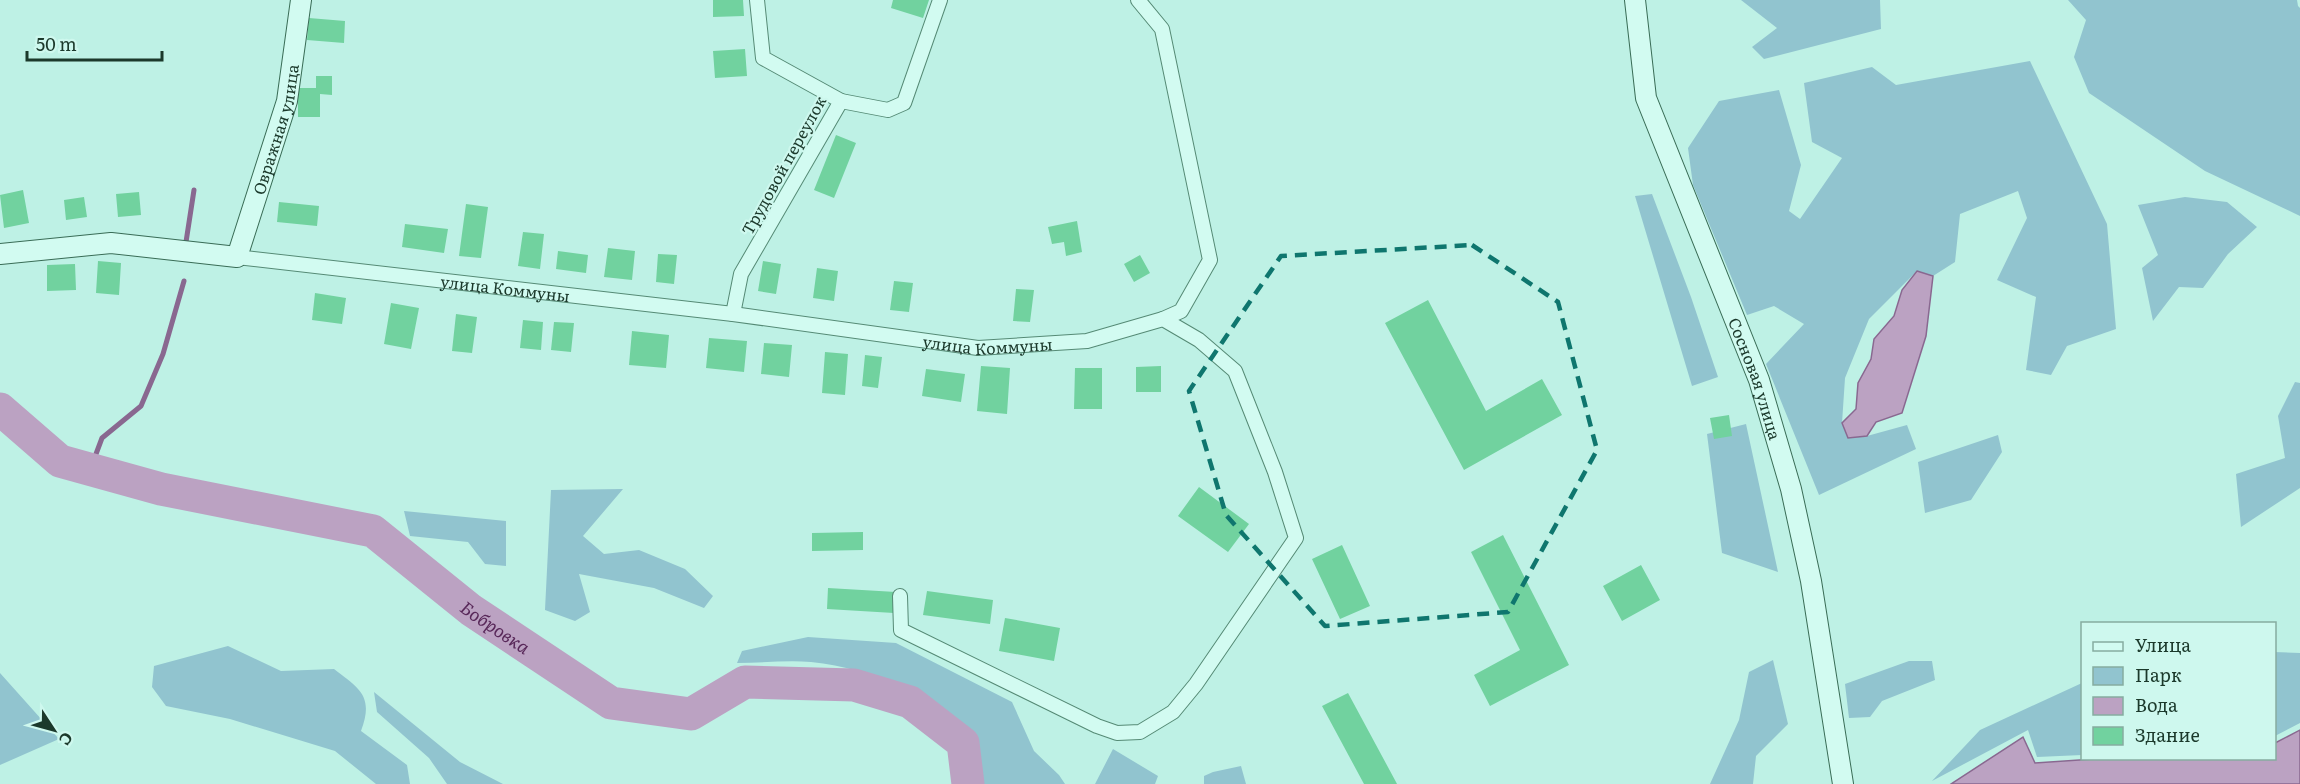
<svg xmlns="http://www.w3.org/2000/svg" width="2300" height="784" font-family="Literata,serif">
  <style>
    .green { fill: #91c4cf }
    .water { fill: #bba2c2; stroke: #896890; stroke-width: 1.5 }
    .lines { fill: none; stroke-linecap: round; stroke-linejoin: round }
    .stream { stroke: #896890; stroke-width: 5 }
    .river { stroke: #bba2c2; stroke-width: 33 }
    .building { fill: #71d29f }
    .street-casing { stroke: #558a75; stroke-width: 16 }
    .secondary-casing { stroke: #396c56; stroke-width: 22 }
    .street { stroke: #d2fbf1; stroke-width: 14 }
    .secondary { stroke: #d2fbf1; stroke-width: 20 }
    .marked { fill: none; stroke: #0f766e; stroke-width: 4.5; stroke-dasharray: 12 8; stroke-linejoin: round }
    .labels { text-anchor: middle; dominant-baseline: central; stroke-width: 4.5; stroke-linejoin: round; paint-order: stroke }
    .street-label { font-size: 16px; fill: #1b392b; stroke: #cef8ee }
    .water-label { font-size: 18px; font-style: italic; fill: #59295a; stroke: #cef8ee }
  </style>
  <rect width="100%" height="100%" fill="#bef1e5"/>
  <path class="green" d="M1741,0H1880L1881,29L1764,59L1752,47L1777,28Z
    M2068,0H2297L2298,6L2300,8V216L2205,171L2089,93L2074,57L2086,20Z
    M2030,61L2107,224L2116,329L2067,346L2051,375L2026,370L2036,297L1997,280L2027,218L2018,191L1960,214L1955,262L1933,276L1917,271L1869,319L1845,378L1842,423L1848,438L1867,436L1907,425L1916,449L1819,495L1766,364L1804,324L1774,306L1747,315L1693,185L1688,148L1719,101L1779,90L1801,165L1789,211L1800,219L1842,158L1812,142L1804,83L1872,67L1896,85Z
    M1652,194L1691,297L1718,377L1692,386L1635,196Z
    M2185,197L2227,202L2257,227L2228,254L2203,288L2179,287L2153,321L2142,268L2158,255L2138,205Z
    M2295,382L2300,383V488L2241,527L2236,474L2285,458L2278,416Z
    M1746,424L1778,572L1722,553L1707,434Z
    M1998,435L2002,452L1971,500L1925,513L1918,462Z
    M623,489L583,536L604,554L639,550L685,569L713,596L704,608L654,588L579,574L590,612L575,621L545,610L551,490Z
    M404,511L506,521V566L485,564L468,542L410,536Z
    M808,637L896,643L1012,702L1034,751L1059,775L1065,784H981L978,778L976,737C924,700 877,668 811,662C787,660 762,663 737,663L742,651Z
    M228,646L281,671L334,669C360,689 374,696 361,731L407,765L410,784H376L335,751L230,719L166,706L152,687L154,666Z
    M2274,652L2300,653V723L2275,736Z
    M1773,660L1788,724L1756,756L1753,784H1710L1739,720L1749,672Z
    M1909,661H1932L1935,680L1882,701L1870,717L1849,718L1845,684Z
    M0,673L59,739L0,765Z
    M2082,683V755L2037,757L2028,730L1932,781L1980,730Z
    M374,692L460,762L503,784H447L429,758L377,712Z
    M1113,749L1158,776L1155,784H1095Z
    M1241,766L1246,784H1204V776L1213,772Z"/>
  <path class="water" d="M1917,271L1933,276L1926,336L1902,413L1876,422L1867,436L1848,438L1842,423L1856,409L1858,383L1871,359L1874,339L1894,316L1902,290Z
    M2300,730V784H1951L2023,737L2035,763L2109,758H2274L2275,743Z"/>
  <g class="lines">
    <path class="stream" d="M186,242L194,190
      M90,470L102,438L141,406L163,354L184,281"/>
    <path class="river" id="s1" d="M0,409L60,461L161,489L373,531L471,610L611,703L691,714L745,682L854,685L910,702L963,743L968,784"/>
  </g>
  <path class="building" d="M713,0H743L744,16L713,17Z
    M893,0H929L923,18L891,8Z
    M309,18L345,21L344,43L307,40Z
    M745,49L747,76L715,78L713,51Z
    M316,76H332V95L320,94V117H298V88H316Z
    M836,135L856,143L834,198L814,190Z
    M23,190L29,223L4,228L0,195Z
    M139,192L141,215L118,217L116,194Z
    M84,197L87,217L66,220L64,200Z
    M279,202L319,206L317,226L277,222Z
    M466,204L488,207L481,258L459,256Z
    M1077,221L1082,252L1066,256L1064,242L1052,244L1048,227Z
    M405,224L448,229L444,253L402,247Z
    M523,232L544,234L540,269L518,266Z
    M608,248L635,251L632,280L604,277Z
    M558,251L588,255L586,273L556,269Z
    M658,254L677,255L674,284L656,282Z
    M1140,255L1150,273L1134,282L1124,264Z
    M98,261L121,263L119,295L96,293Z
    M763,261L781,264L776,294L758,291Z
    M75,264L76,290L47,291V265Z
    M817,268L838,271L834,301L813,298Z
    M894,281L913,283L909,312L890,310Z
    M1016,289L1034,290L1030,322L1013,321Z
    M315,293L346,298L342,324L312,320Z
    M1428,300L1486,411L1542,379L1562,415L1464,470L1385,323Z
    M391,303L419,308L411,349L384,344Z
    M456,314L477,317L472,353L452,351Z
    M523,320L543,322L541,350L520,348Z
    M554,322L574,323L571,352L551,350Z
    M632,331L669,335L666,368L629,365Z
    M709,338L747,341L744,372L706,368Z
    M764,343L792,345L789,377L761,374Z
    M825,352L848,354L845,395L822,393Z
    M865,355L882,357L878,388L862,386Z
    M981,366L1010,368L1007,414L977,411Z
    M1161,366V392H1136V367Z
    M1075,368H1102V409H1074Z
    M926,369L965,374L961,402L922,396Z
    M1729,415L1732,436L1714,439L1710,418Z
    M1199,487L1249,524L1228,552L1178,516Z
    M863,532V550L812,551V533Z
    M1503,535L1569,665L1490,706L1474,675L1520,650L1471,552Z
    M1342,545L1370,606L1340,619L1312,559Z
    M1641,565L1660,600L1622,621L1603,586Z
    M828,588L896,592L894,613L827,609Z
    M927,591L993,600L990,624L923,615Z
    M1005,618L1060,628L1054,661L999,651Z
    M1348,693L1396,782L1397,784H1364L1322,706Z"/>
  <g class="lines">
    <defs>
      <g id="street">
        <path d="M1138,0L1162,29L1210,260L1181,311L1163,319"/>
        <path d="M841,101L888,110L904,103L940,0"/>
        <path id="s2" d="M237,257L733,314L978,348L1087,341L1163,319L1199,340L1235,371L1275,472L1296,538L1196,684L1173,712L1140,732L1117,733L1097,726L901,630L900,596"/>
        <path d="M733,314L741,274L841,101L763,58L757,0"/>
      </g>
      <g id="secondary">
        <path id="s3" d="M1635,0L1646,98L1759,380L1791,489L1811,581L1843,784"/>
        <path id="s4" d="M0,254L111,243L237,257L287,101L301,0"/>
      </g>
    </defs>
    <use href="#street" class="street-casing"/>
    <use href="#secondary" class="secondary-casing"/>
    <use href="#street" class="street"/>
    <use href="#secondary" class="secondary"/>
  </g>
  <path class="marked" d="M1472,245L1558,302L1597,450L1508,612L1325,626L1226,515L1189,391L1281,256Z"/>
  <g class="labels">
    <g class="street-label">
      <text stroke="none"><textPath href="#s4" startOffset="372">Овражная улица</textPath></text>
      <text transform="translate(783 165) rotate(-61)">Трудовой переулок</text>
      <text stroke="none"><textPath href="#s2" startOffset="270">улица Коммуны</textPath></text>
      <text stroke="none"><textPath href="#s2" startOffset="756">улица Коммуны</textPath></text>
      <text stroke="none"><textPath href="#s3" startOffset="400">Сосновая улица</textPath></text>
    </g>
    <g class="water-label">
      <text stroke="none"><textPath href="#s1" startOffset="556">Бобровка</textPath></text>
    </g>
  </g>
  <rect x="2081" y="622" width="195" height="138" fill="#cef8ee" stroke="#86aca0" stroke-width="1.5"/>
  <rect x="2093" y="642" width="30" height="9" fill="#d2fbf1" stroke="#86aca0" stroke-width="1.5"/>
  <text x="2135" y="652" font-size="18" fill="#1b392b">Улица</text>
  <rect x="2093" y="667" width="30" height="18" fill="#91c4cf" stroke="#86aca0" stroke-width="1.5"/>
  <text x="2135" y="682" font-size="18" fill="#1b392b">Парк</text>
  <rect x="2093" y="697" width="30" height="18" fill="#bba2c2" stroke="#86aca0" stroke-width="1.5"/>
  <text x="2135" y="712" font-size="18" fill="#1b392b">Вода</text>
  <rect x="2093" y="727" width="30" height="18" fill="#71d29f" stroke="#86aca0" stroke-width="1.5"/>
  <text x="2135" y="742" font-size="18" fill="#1b392b">Здание</text>
  <g transform="translate(54 730) rotate(126)" stroke="#cef8ee" stroke-width="4.5" paint-order="stroke">
  <path d="M0-4.5L10 22L0 15L-10 22Z" fill="#1b392b"/>
  <text y="-9" font-size="16" font-weight="bold" text-anchor="middle" fill="#1b392b">С</text>
  </g>
  <path d="M27 51v9h135v-9" fill="none" stroke="#1b392b" stroke-width="3"/>
  <text x="36" y="51" font-size="18" fill="#1b392b" stroke="#cef8ee" stroke-width="4.5" paint-order="stroke">50 m</text>
</svg>
